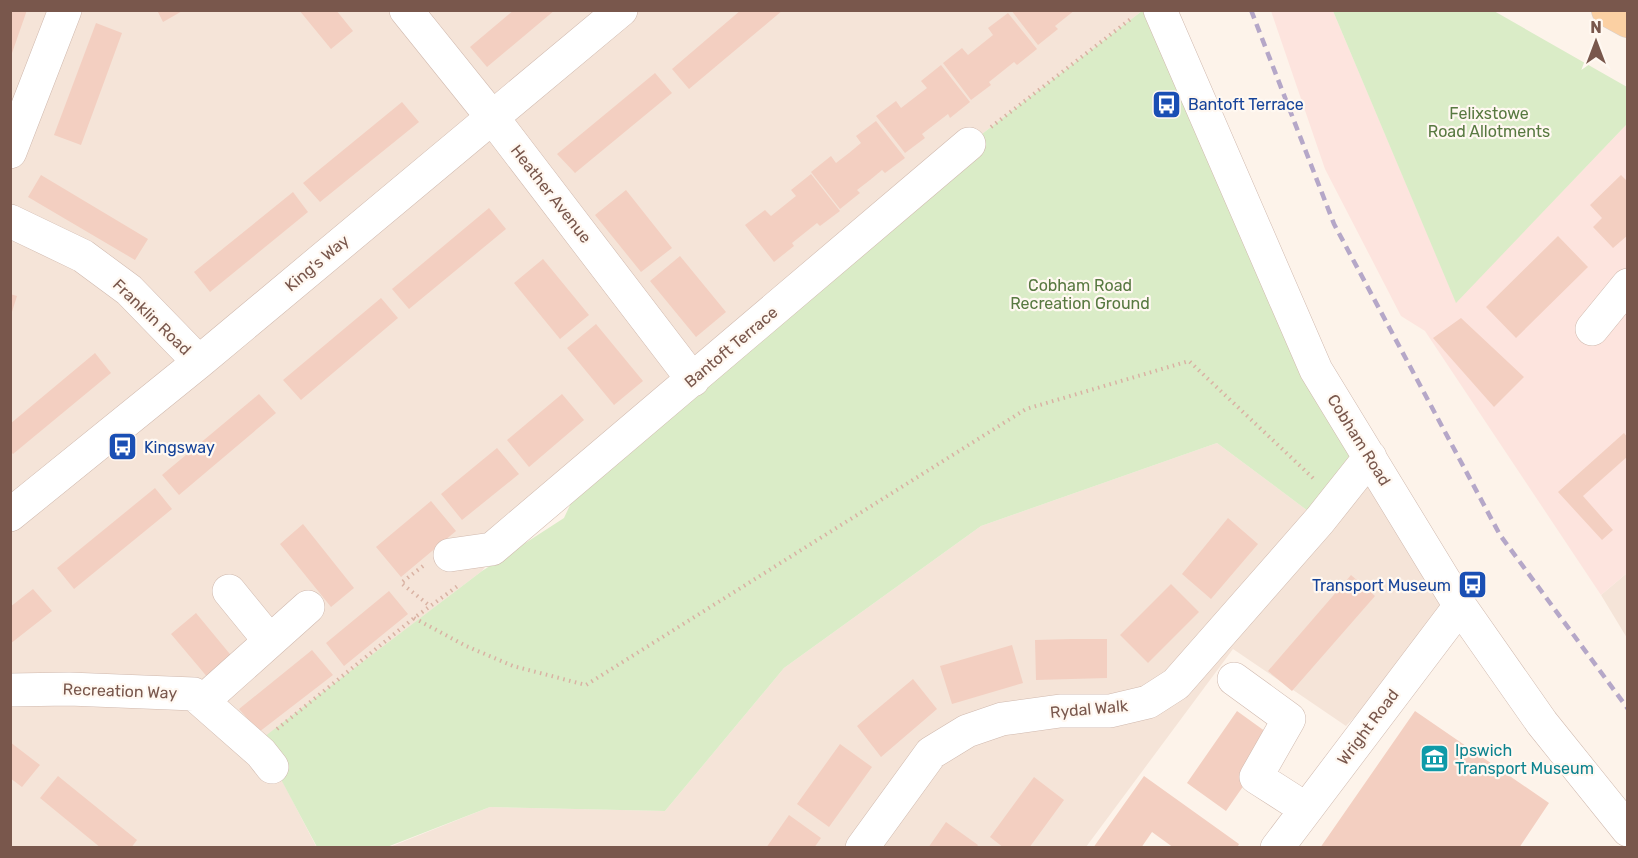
<svg xmlns="http://www.w3.org/2000/svg" width="1638" height="858" font-family="Rubik,sans-serif">
  <style>
    .residential { fill: #f5e4d8 }
    .commercial { fill: #fde4de }
    .green { fill: #daecc7 }
    .building { fill: #f3cfc1 }
    .lines { fill: none; stroke-linecap: round; stroke-linejoin: round }
    .minor-casing { stroke: #d0b9ae; stroke-width: 34 }
    .major-casing { stroke: #d9d0cd; stroke-width: 34 }
    .path { stroke: #d9b2a3; stroke-width: 4; stroke-dasharray: 1.5 4.5; stroke-linecap: butt }
    .minor { stroke: #fff; stroke-width: 33 }
    .major { stroke: #fbd0a3; stroke-width: 33 }
    .rail { stroke: #b5a7c8; stroke-width: 4.5; stroke-dasharray: 9 6; stroke-linecap: butt }
    .labels { text-anchor: middle; dominant-baseline: central; stroke-width: 4.5; stroke-linejoin: round; paint-order: stroke }
    .transit-label { font-size: 16px; fill: #164399; stroke: #fff8f1; text-anchor: start }
    .park-label { font-size: 16px; fill: #587941; stroke: #fff8f1 }
    .street-label { font-size: 16px; fill: #79574c; stroke: #fff8f1 }
    .culture-label { font-size: 16px; fill: #0d838f; stroke: #fff8f1; text-anchor: start }
  </style>
  <rect width="100%" height="100%" fill="#fdf3ea"/>
  <path class="residential" d="M10,11H1142L969,144L506,539L482,571L261,740L317,848L11,847Z
    M1217,443L1320,520L1370,457L1460,606L1346,726L1233,649L1086,847L387,848L490,807L665,811L784,668L981,526Z
    M1627,573V638L1601,595Z"/>
  <path class="commercial" d="M1271,11H1333L1456,302L1627,124V573L1601,595L1425,331L1401,316L1325,169Z"/>
  <path class="green" d="M1142,11H1160L1370,457L1320,520L1217,443L981,526L784,668L665,811L490,807L387,847H317L260,740L482,571L564,518L578,488L969,144Z
    M1333,11H1494L1627,87V124L1456,303Z"/>
  <path class="building" d="M10,10H27L11,56L10,55Z
    M157,10H184L163,22Z
    M299,10H336L353,31L331,49Z
    M514,10H555L487,67L470,47Z
    M741,10H783L689,89L672,69Z
    M1011,10H1075L1055,26L1058,29L1038,45Z
    M1008,13L1037,49L1017,65L1014,62L989,82L991,85L971,100L943,63L962,48L968,55L993,35L988,28Z
    M96,23L122,33L81,145L54,135Z
    M941,65L970,102L950,118L948,114L922,134L925,138L905,153L876,116L896,101L901,108L927,88L921,81Z
    M655,73L672,93L575,173L557,154Z
    M402,102L419,122L320,202L303,183Z
    M876,121L905,158L885,173L882,170L870,180L857,190L860,193L840,209L811,172L831,156L836,163L849,153L861,143L856,136Z
    M811,174L840,211L820,226L817,223L792,243L794,246L774,262L745,225L765,210L771,216L796,196L791,190Z
    M41,175L148,239L135,260L28,197Z
    M1621,175L1628,182V235L1613,248L1593,227L1602,218L1590,205Z
    M626,190L672,248L641,272L595,215Z
    M293,192L308,212L210,292L194,272Z
    M489,208L506,229L409,309L392,289Z
    M1558,236L1588,267L1516,338L1486,307Z
    M680,256L726,312L696,337L650,281Z
    M543,259L589,315L560,339L514,283Z
    M10,294L17,296L11,315H10Z
    M381,298L398,318L301,400L283,380Z
    M1461,318L1524,377L1494,407L1433,338Z
    M596,324L643,381L614,405L567,348Z
    M95,353L111,373L13,454L10,451V424Z
    M259,394L276,413L179,495L162,475Z
    M562,394L584,420L529,467L507,440Z
    M1624,433L1628,438V456L1583,496L1613,530L1602,540L1558,492Z
    M497,448L519,474L462,520L441,494Z
    M155,488L172,509L74,589L57,568Z
    M431,501L456,531L401,577L376,547Z
    M1228,518L1258,544L1211,599L1182,574Z
    M303,524L354,588L331,607L280,544Z
    M1351,575L1375,596L1292,691L1268,671Z
    M1171,584L1199,612L1148,663L1120,635Z
    M33,589L52,611L10,644V607Z
    M389,591L408,614L344,666L326,643Z
    M196,613L234,659L209,679L171,634Z
    M1071,639H1107V678L1036,680L1035,640Z
    M1012,645L1023,683L952,704L940,666Z
    M312,650L333,675L259,732L239,709Z
    M913,679L937,709L881,757L857,726Z
    M1237,711L1276,739L1226,811L1187,783Z
    M1415,711L1549,803L1519,848H1320Z
    M10,742L40,765L22,787L10,778Z
    M840,744L872,767L829,827L797,804Z
    M58,776L137,840L131,848H101L40,798Z
    M1144,776L1239,844L1237,848H1174L1152,832L1141,848H1093Z
    M1034,777L1064,800L1029,848H1004L990,837Z
    M789,815L821,838L814,848H766Z
    M946,822L978,845L976,848H928Z"/>
  <g class="lines">
    <defs>
      <path id="minor" d="M406,10L492,117L693,380
        M1160,10L1316,370L1460,606L1542,723L1628,830
        M10,152L65,10
        M10,221L83,256L129,290L199,362
        M1592,329L1628,285
        M10,515L199,362L621,10
        M450,555L492,549L969,144
        M229,591L269,640
        M1234,679L1289,719L1256,777L1306,809
        M10,690L69,689L194,694L261,753L272,767
        M203,701L308,607
        M862,848L931,753L967,731L1002,719L1060,711H1110L1148,702L1176,684L1320,520L1370,457
        M1277,848L1460,606"/>
      <path id="major" d="M1608,10L1628,21"/>
    </defs>
    <use href="#minor" class="minor-casing"/>
    <use href="#major" class="major-casing"/>
    <path class="path" d="M991,127L1132,18
      M423,566L401,583L430,606
      M414,618L466,646L513,666L586,685L1026,409L1189,361L1314,479
      M277,729L414,618L459,585"/>
    <use href="#minor" class="minor"/>
    <use href="#major" class="major"/>
    <path class="rail" d="M1251,10L1334,224L1500,535L1628,709"/>
  </g>
  <defs>
    <symbol id="bus-square" viewBox="-11 -11 22 22"><rect x="-9" y="-9" width="18" height="18" rx="4" fill="#1a4fb4" stroke="#fff8f1"/><path d="M-5-6H5V4H4V6H2V4H-2V6H-4V4H-5ZM-3.5-4V0h7V-4ZM-3.5 1.2v1.5H-2V1.2ZM2 1.2v1.5H3.5V1.2Z" fill="#fff"/></symbol>
    <symbol id="museum-square" viewBox="-11 -11 22 22"><rect x="-9" y="-9" width="18" height="18" rx="4" fill="#0f9aa8" stroke="#fff8f1"/><path d="M0-6L6-3V-2H-6V-3ZM-5-1h2V3h-2ZM-1-1h2V3h-2ZM3-1h2V3H3ZM-6 4H6V6H-6Z" fill="#fff"/></symbol>
  </defs>
  <g fill-rule="evenodd">
    <use href="#bus-square" x="1150" y="88" width="33" height="33"/>
    <use href="#bus-square" x="106" y="430" width="33" height="33"/>
    <use href="#bus-square" x="1456" y="568" width="33" height="33"/>
    <use href="#museum-square" x="1418" y="742" width="33" height="33"/>
  </g>
  <g class="labels">
    <g class="transit-label">
      <text x="1188" y="104">Bantoft Terrace</text>
      <text x="144" y="447">Kingsway</text>
      <text x="1451" y="585" text-anchor="end">Transport Museum</text>
    </g>
    <g class="park-label">
      <text x="1489" y="113">Felixstowe<tspan x="1489" dy="18">Road Allotments</tspan></text>
      <text x="1080" y="285">Cobham Road<tspan x="1080" dy="18">Recreation Ground</tspan></text>
    </g>
    <g class="street-label">
      <text transform="translate(551 194) rotate(52)">Heather Avenue</text>
      <text transform="translate(317 263) rotate(-40)">King's Way</text>
      <text transform="translate(152 317) rotate(44)">Franklin Road</text>
      <text transform="translate(731 347) rotate(-40)">Bantoft Terrace</text>
      <text transform="translate(1359 440) rotate(58)">Cobham Road</text>
      <text transform="translate(120 691) rotate(2)">Recreation Way</text>
      <text transform="translate(1089 709) rotate(-5)">Rydal Walk</text>
      <text transform="translate(1368 727) rotate(-53)">Wright Road</text>
    </g>
    <g class="culture-label">
      <text x="1455" y="750">Ipswich<tspan x="1455" dy="18">Transport Museum</tspan></text>
    </g>
  </g>
  <rect width="1638" height="858" fill="none" stroke="#79574c" stroke-width="24"/>
  <g transform="translate(1596 42)" stroke="#fff8f1" stroke-width="4.5" paint-order="stroke">
  <path d="M0-4.5L10 22L0 15L-10 22Z" fill="#79574c"/>
  <text y="-9" font-size="16" font-weight="bold" text-anchor="middle" fill="#79574c">N</text>
  </g>
</svg>
